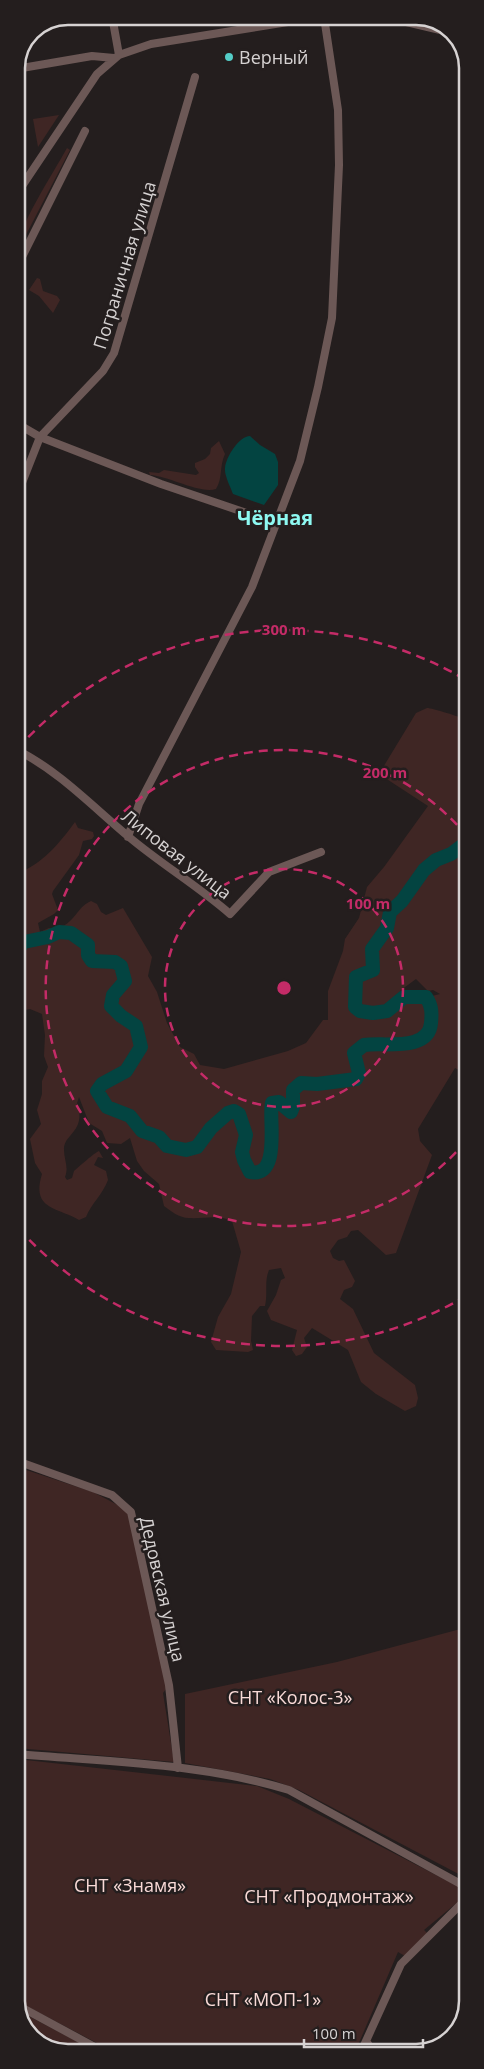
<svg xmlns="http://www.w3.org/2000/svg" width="484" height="2069" font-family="'Open Sans',sans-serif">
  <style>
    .green { fill: #3f2624; fill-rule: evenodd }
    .water { fill: #034441 }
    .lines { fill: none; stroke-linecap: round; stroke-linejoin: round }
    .river { stroke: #034441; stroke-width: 14 }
    .minor { stroke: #6c5856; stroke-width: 8 }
    .ring { fill: none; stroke: #c42b67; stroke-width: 2.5; stroke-dasharray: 9 6 }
    .poi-dot { fill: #54cdc7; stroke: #241e1e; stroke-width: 2 }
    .labels { text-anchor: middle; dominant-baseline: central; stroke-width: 5; stroke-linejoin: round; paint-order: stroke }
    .poi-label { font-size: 18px; fill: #d6d2d2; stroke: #241e1e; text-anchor: start }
    .street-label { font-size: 18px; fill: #d6d2d2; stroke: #241e1e }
    .park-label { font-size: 18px; fill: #f9dad7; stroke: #241e1e }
    .quarter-label { font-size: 20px; font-weight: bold; fill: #8ef9f2; stroke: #241e1e }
    .rim { fill: none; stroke: #d6d2d2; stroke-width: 2.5 }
    .centre { fill: #c42b67; stroke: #241e1e; stroke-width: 2.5 }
    .ring-label { font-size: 15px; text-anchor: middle; font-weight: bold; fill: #c42b67; stroke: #241e1e; stroke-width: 5; stroke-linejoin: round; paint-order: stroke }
  </style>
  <rect width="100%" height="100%" fill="#241e1e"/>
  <path class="green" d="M59,115L38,147L33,119Z
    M67,148L70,150L16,254C16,229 54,172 67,148Z
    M37,278L40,279L43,291L57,296L60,300L53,313L39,296L29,290Z
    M219,441L225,454C219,467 223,478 216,489C199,494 169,476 150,475L149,472L159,473L164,470L196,475L199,473L195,467V463L205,459L210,454L211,448Z
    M427,708C432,708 461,717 467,720V1074L455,1068L418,1129L420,1141L432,1155L396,1253L386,1255L358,1230L351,1231L347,1237L338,1240L330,1251L333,1258L339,1261L344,1260L355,1281L352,1287L344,1290L340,1299L353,1309L374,1353L415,1385L418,1398L416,1406L405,1411L376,1394L361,1382L348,1350L312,1328L304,1338L307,1347L302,1354L296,1356L292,1350L297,1330L271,1320L267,1311L276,1295L281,1280L285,1278L281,1268L269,1270C264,1281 268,1293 265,1306H260L252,1316L251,1341L253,1350L248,1352L216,1350L211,1342L218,1317L231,1294L241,1252L232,1221C218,1214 204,1219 189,1218C179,1218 171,1211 164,1206L159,1184L144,1171L137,1161L130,1138L121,1144L107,1143L102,1131L89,1123L79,1097L77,1103C87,1132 63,1134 64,1150C64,1160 69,1167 65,1177L67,1180L72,1178L74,1171C80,1166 94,1153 99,1151L103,1158L98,1157L94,1165L106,1171L108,1180C103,1194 91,1204 86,1217L79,1220C57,1207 31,1210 42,1174L35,1163L30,1139L41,1124L37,1110L42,1094V1081L48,1067L44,1056L45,1035L42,1014L30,1009L25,1010L17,1022V874C43,863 58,845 75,822L78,828L93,832L94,836L92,839L83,841L79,855L53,891L52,894L58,910L54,914L38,923L40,932L49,928L54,930C77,923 75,908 91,901L97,904L101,912L106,915L123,908L152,957L148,976L157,992L167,1023L180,1047L194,1054L200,1065L224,1069L288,1051L306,1043L323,1020H328V991L343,951L345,939L359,918L367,887L384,867L428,806L379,774L416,713ZM416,979L428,991L433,990L440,994L432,996L429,1001L422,997L408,999L400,1003L398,995L401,990Z
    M17,1467L93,1492L131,1512L169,1685L163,1693L174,1762L17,1748Z
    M468,1627V1879L299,1790L270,1779L185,1763V1694L337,1662Z
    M17,1759L257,1786L289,1799L463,1889L459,1901L424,1930L428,1934L405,1956L398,1952L355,2052H114L17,2001Z
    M17,2010L97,2052C55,2052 35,2051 17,2010Z"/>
  <path class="water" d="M250,436L260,445L275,454L278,462V485L264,505L233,494C231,488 224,475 225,468C226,457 239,436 250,436Z"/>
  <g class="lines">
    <path class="river" d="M17,950L24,942L48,937L59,932L71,933L88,945V955L92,961L115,962L121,966L125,981L113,995L111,1006L121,1016L136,1026L141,1047L126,1071L102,1084L97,1091L107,1107L130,1116L142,1131L159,1137L167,1146L186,1150L197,1147L211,1128L228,1113L234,1111L239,1114L246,1135L242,1152L244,1160L250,1172C282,1179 268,1115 272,1103L279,1102L291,1112L293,1107V1090L301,1083L317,1084L356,1079L359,1073L354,1053L364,1045C383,1042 429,1052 431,1023C432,1013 432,1006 426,997H404L387,1011L373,1013L360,1011L355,1007L356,977L373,970L372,949L387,928L390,912L402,901L424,870L436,860L451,854L467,842"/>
    <path class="minor" d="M112,16L119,55
      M385,17L453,33
      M16,69L92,56L114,58
      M16,195L97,74L119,55L151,44L319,17
      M16,269L85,131
      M16,423L40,437L161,484L276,523
      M16,498L40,437L103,371L114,353L195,77
      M17,750C59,771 93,807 129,837C161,864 198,886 230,914L269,872L321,852
      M128,837L139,804L252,587L300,461L318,387L332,318L339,165L338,110L324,17
      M17,1461L112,1495L131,1512L169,1685L178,1768
      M17,1754C107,1762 202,1763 289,1790L468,1888
      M17,2005L104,2052
      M361,2052L366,2041
      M376,2052L372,2050L366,2041L401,1964L468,1897"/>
  </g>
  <g class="ring">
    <circle cx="284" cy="988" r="119"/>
    <path d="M466 1141A238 238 0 1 1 466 835"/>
    <path d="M466 1296A358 358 0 0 1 18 1228M18 748A358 358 0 0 1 466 680"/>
  </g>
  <circle class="poi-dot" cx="229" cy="57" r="5"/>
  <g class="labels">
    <g class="poi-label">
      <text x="239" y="57">Верный</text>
    </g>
    <g class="street-label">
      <text transform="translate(124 265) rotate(-73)">Пограничная улица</text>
      <text transform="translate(177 854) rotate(38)">Липовая улица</text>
      <text transform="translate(163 1589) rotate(77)">Дедовская улица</text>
    </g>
    <g class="park-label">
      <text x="290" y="1697">СНТ «Колос-3»</text>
      <text x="130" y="1885">СНТ «Знамя»</text>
      <text x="329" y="1896">СНТ «Продмонтаж»</text>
      <text x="263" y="1999">СНТ «МОП-1»</text>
    </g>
    <g class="quarter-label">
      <text x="275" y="517">Чёрная</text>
    </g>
  </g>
  <path d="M0 0H484V2069H0ZM68 25H416A43 43 0 0 1 459 68V2001A43 43 0 0 1 416 2044H68A43 43 0 0 1 25 2001V68A43 43 0 0 1 68 25Z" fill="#241e1e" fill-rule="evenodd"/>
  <path class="rim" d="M68 25H416A43 43 0 0 1 459 68V2001A43 43 0 0 1 416 2044H68A43 43 0 0 1 25 2001V68A43 43 0 0 1 68 25Z"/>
  <circle cx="284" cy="988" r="8" class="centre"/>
  <g class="ring-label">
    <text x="284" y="635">300 m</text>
    <text x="385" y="778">200 m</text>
    <text x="368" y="909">100 m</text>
  </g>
  <path d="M304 2039v8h119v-8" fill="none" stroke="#d6d2d2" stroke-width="2.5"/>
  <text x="312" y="2039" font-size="15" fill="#d6d2d2" stroke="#241e1e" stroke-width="4" paint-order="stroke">100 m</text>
</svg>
